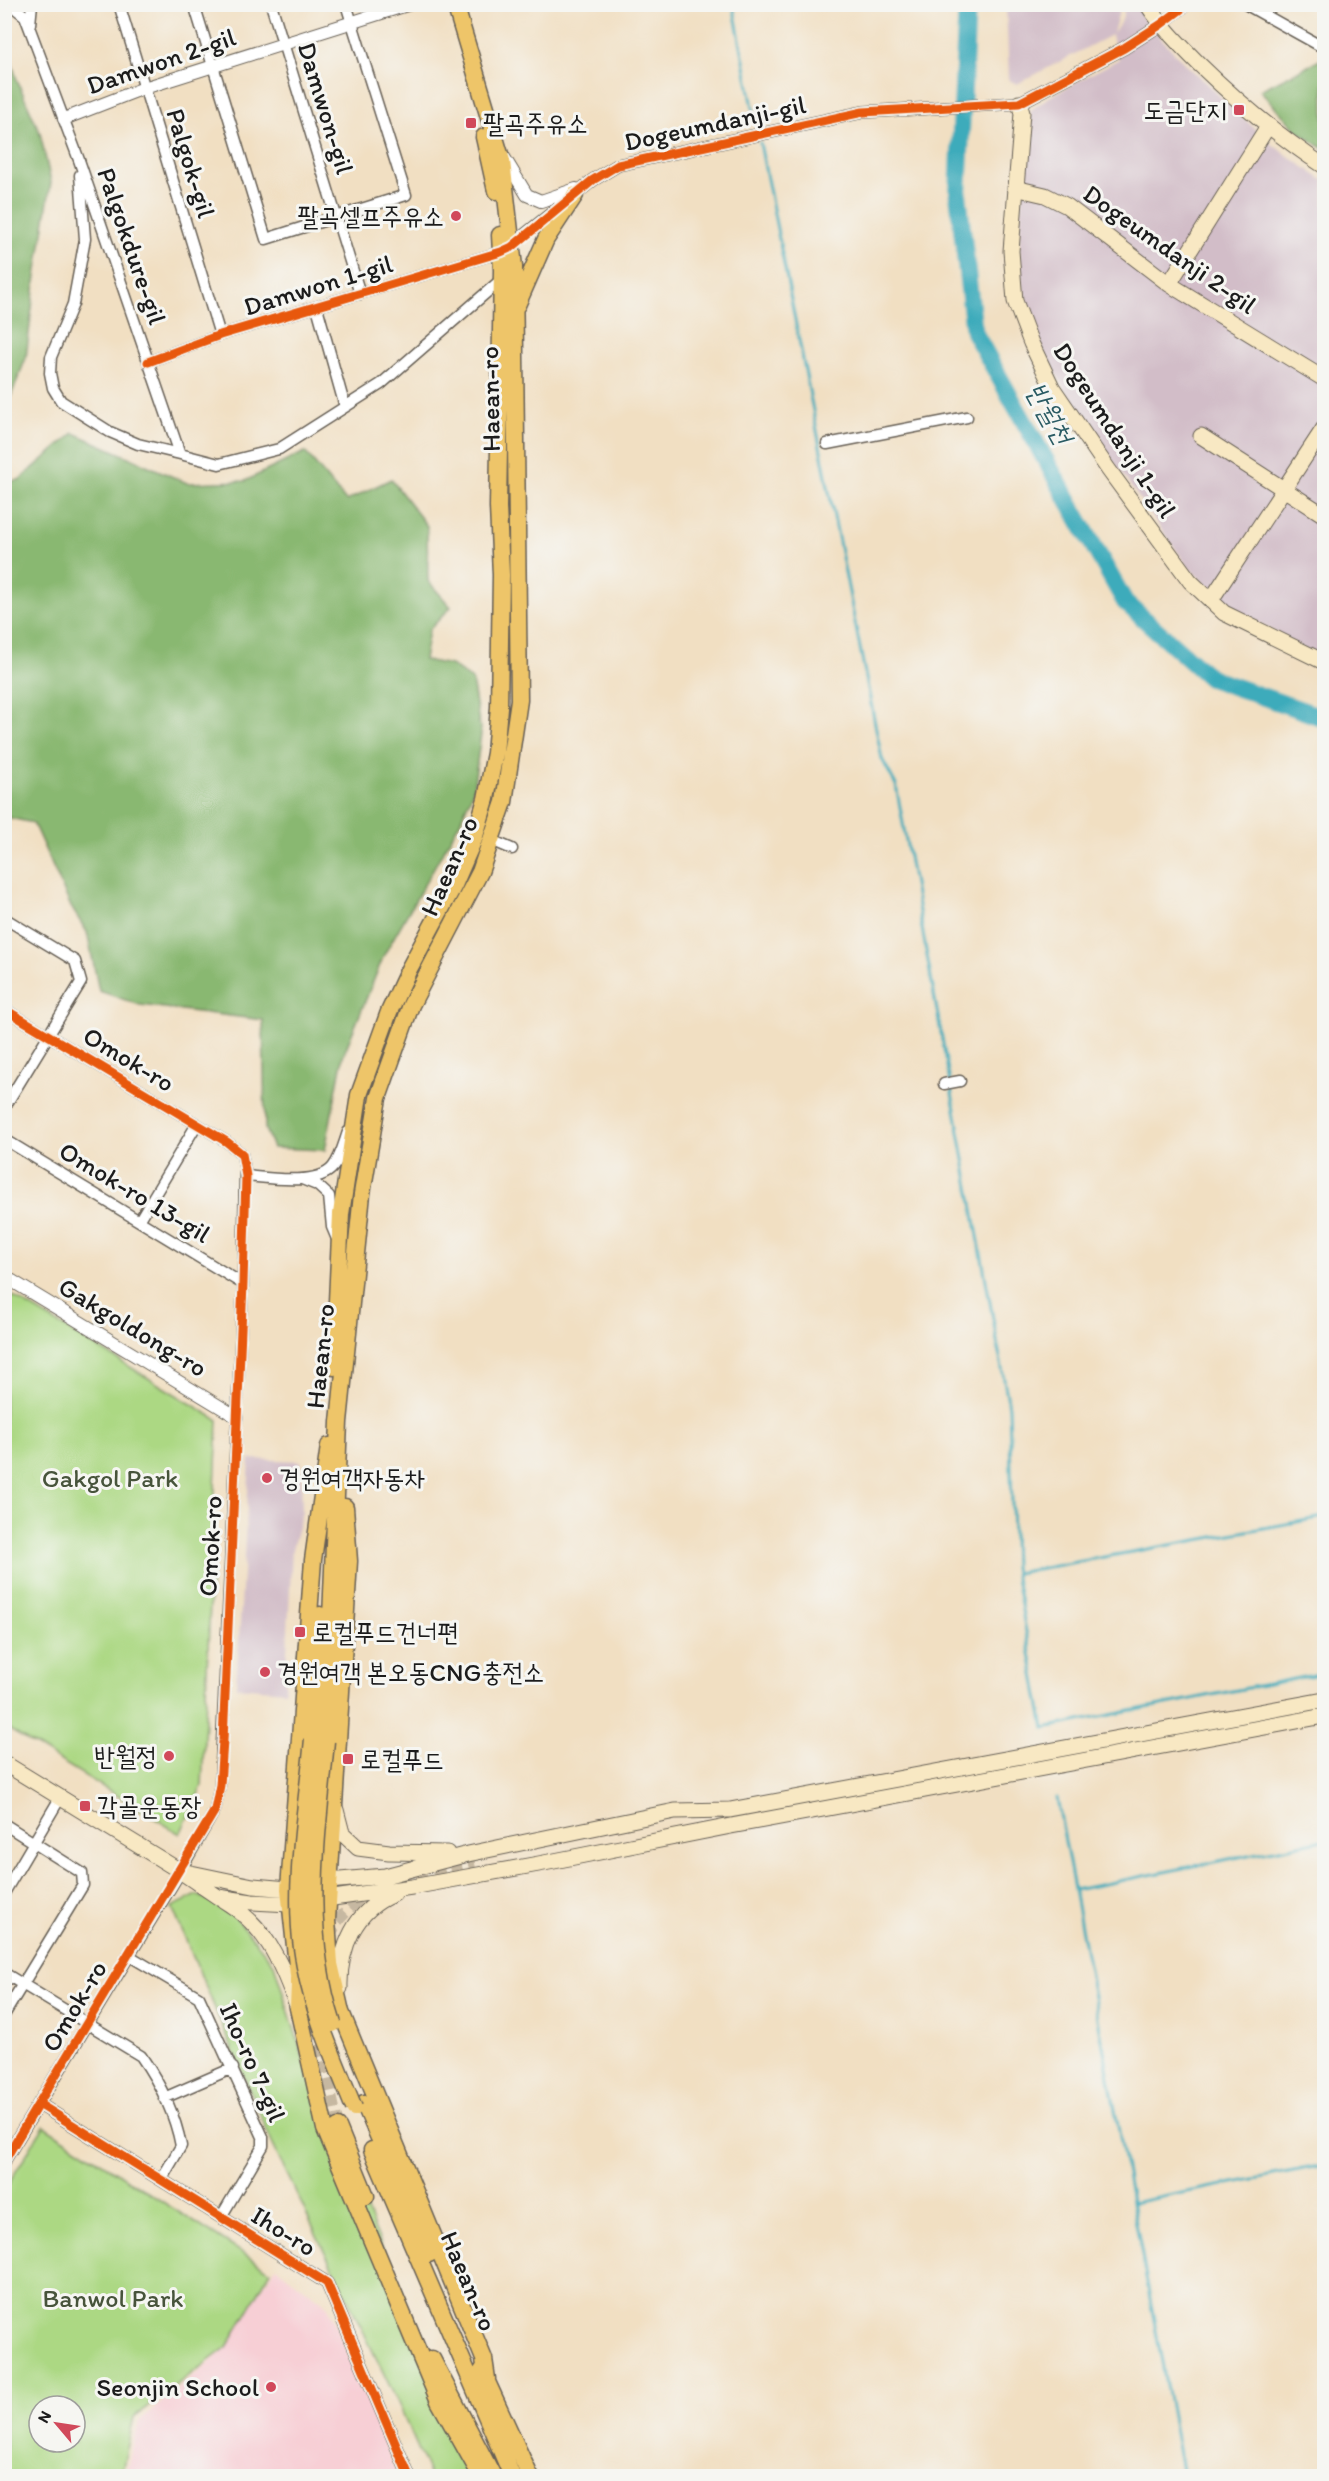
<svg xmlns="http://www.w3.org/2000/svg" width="1329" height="2481" font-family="Itim,'Poor Story',sans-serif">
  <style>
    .built { fill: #f7cfd5 }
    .industrial { fill: #d2bdc8 }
    .green { fill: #acd883; stroke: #647a50; stroke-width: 1.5; fill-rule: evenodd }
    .forest { fill: #89b871; stroke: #526a46; stroke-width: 1.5 }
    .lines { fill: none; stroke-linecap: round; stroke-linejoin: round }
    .stream { stroke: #3dabbb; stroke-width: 3 }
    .river { stroke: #3dabbb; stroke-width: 18 }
    .tertiary-tunnel { stroke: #c6b8a1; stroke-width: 12; stroke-dasharray: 12 6; stroke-linecap: butt }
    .minor-casing { stroke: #676056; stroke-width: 13 }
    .tertiary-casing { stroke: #676056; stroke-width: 14 }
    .secondary-casing { stroke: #676056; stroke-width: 17 }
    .primary-casing { stroke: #676056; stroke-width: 19 }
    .minor { stroke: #fff; stroke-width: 10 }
    .tertiary { stroke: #fff; stroke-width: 12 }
    .secondary { stroke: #f8e8c3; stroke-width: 15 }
    .primary { stroke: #eec569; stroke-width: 16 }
    .primary-bridge-casing { stroke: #676056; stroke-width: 19; stroke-linecap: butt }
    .primary-bridge { stroke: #eec569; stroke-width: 16 }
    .cycleway-casing { stroke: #f6f6f2; stroke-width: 13 }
    .cycleway { stroke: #e8590c; stroke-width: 9 }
    .poi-dot { fill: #d1495b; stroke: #f6f6f2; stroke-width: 2 }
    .labels { text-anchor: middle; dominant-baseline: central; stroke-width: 6; stroke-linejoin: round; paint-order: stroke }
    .street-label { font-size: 26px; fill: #1c1c1c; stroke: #f6f6f2 }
    .poi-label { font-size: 26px; fill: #1c1c1c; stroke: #f6f6f2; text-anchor: start }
    .park-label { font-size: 26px; fill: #47543b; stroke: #f6f6f2 }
    .water-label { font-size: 27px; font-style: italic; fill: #2b5c64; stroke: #f6f6f2 }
  </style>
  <rect width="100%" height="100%" fill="#f6f6f2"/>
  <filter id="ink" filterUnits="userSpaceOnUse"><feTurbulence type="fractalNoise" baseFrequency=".0167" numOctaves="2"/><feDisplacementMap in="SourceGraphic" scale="12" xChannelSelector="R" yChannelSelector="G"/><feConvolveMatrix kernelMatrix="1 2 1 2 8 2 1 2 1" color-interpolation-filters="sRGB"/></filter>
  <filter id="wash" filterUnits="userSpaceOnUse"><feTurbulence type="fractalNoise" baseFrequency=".008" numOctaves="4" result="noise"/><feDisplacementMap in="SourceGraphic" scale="24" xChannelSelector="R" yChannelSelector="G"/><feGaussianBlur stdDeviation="1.35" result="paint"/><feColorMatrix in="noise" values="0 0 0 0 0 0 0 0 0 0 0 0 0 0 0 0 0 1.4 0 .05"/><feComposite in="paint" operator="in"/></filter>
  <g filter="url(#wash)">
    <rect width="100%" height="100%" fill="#f1dfc2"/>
    <path class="built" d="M276,2267L328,2306L398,2476H125L139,2421L221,2353Z"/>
    <path class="industrial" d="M1006,5H1121L1113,33L1122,20L1125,5H1138L1161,38L1179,58L1270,143L1324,181V661L1227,604L1189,568L1081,417L1038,343L1022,285L1019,246L1025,154L1031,110L1051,96L1119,59L1111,35L1017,84L1009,80Z
      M250,1459L301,1461L302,1512L292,1549L285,1691L236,1687Z"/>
    <path class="green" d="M4,1291L218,1420L202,1786L180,1834L5,1727Z
      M197,1895L230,1910L274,1964L304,2060L478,2476H430L399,2405L272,2143L172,1907Z
      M44,2126L271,2271L227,2347L134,2417L121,2476H5V2189ZM39,2406H75V2442H39Z"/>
    <path class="forest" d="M5,40L17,80L40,133L51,182L35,283L26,358L5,411Z
      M1324,58V149L1296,130L1260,90Z
      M74,433L187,483L245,481L305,452L346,501L391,479L427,526L428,581L451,607L429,630L424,660L451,665L472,680L481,734L473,791L460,822L384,955L343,1056L325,1150L273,1148L265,1129L263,1020L140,1005L99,991L87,932L71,907L33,823L5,817V482L19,480Z"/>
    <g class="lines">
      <path class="stream" d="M733,4L756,123
        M760,143L882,759L896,785L1009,1407L1014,1567L1044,1728L1324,1673
        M1016,1573L1324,1517
        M1057,1798L1183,2476
        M1074,1890L1324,1840
        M1132,2203L1324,2165"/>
      <path class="river" d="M967,4L958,194L974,332L1125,602L1210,678L1324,718"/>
    </g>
  </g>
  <g filter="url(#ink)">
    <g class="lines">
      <path class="tertiary-tunnel" d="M415,1875L475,1863
        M328,1937L339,1919L364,1893
        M316,2027L338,2127"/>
      <defs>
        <path id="minor" d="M10,4L25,16L79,160L180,454L219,464L279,449L381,384L502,279
          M119,4L220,335
          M194,4L266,239L406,195L346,4
          M271,4L360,294
          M1245,4L1324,48
          M30,24L32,4
          M1160,25L1188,4
          M80,175L85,239L73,304L51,357L50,373L53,388L61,401L110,432L138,444L180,454
          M317,307L345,407
          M148,362L220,335L501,252
          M827,444L967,417
          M491,840L512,849
          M4,918L75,961L81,982L4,1108
          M4,1009L227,1142L242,1154L245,1170L243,1284L220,1785L215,1810L180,1871
          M944,1084L960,1081
          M4,1139L243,1284
          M246,1176C268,1178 318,1186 333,1167C341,1157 344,1143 348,1132
          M302,1179L317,1185L329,1196L332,1227L337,1239
          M139,1221L197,1124
          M4,1824L82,1873L83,1885L4,2015
          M4,1893L60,1798
          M128,1955L199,1997L263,2137V2146L221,2217
          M4,1973L141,2056C159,2082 175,2114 181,2146L161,2180
          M164,2098L233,2068"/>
        <path id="tertiary" d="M64,119L144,88L410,4
          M504,157L527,195L541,201L576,189
          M506,250L593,180L618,165L863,112L1019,103L1124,48L1160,25
          M4,1276L237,1417
          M39,2104L327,2283L409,2476
          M4,2161L180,1871"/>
        <path id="secondary" d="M1147,4C1162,27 1180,45 1199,64C1238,102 1278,136 1324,166
          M1019,103L1022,113L1011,251L1015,301L1031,343L1052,387L1108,469L1190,581L1224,613L1324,662
          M1015,188L1045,195L1067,206L1169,284L1324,379
          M1169,284L1268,126
          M1201,436L1324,515
          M1211,600L1324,428
          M4,1763L180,1871L218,1897L252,1902L290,1904L412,1887L544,1863L731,1826L1324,1716
          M336,1810L342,1833L358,1848L389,1852L447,1853
          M186,1872L253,1886L289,1889L329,1881L385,1876L468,1854L675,1811L730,1810L1324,1700
          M223,1900C268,1927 280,1962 298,2008
          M340,1988C339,1948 355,1909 394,1894"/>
        <path id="primary" d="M484,137L496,191
          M517,305L546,239L575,195
          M334,1367L341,1214L359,1095L389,1012L409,969L454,885L474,839L486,799L495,753L499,707L501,575L498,507L502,270L500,235
          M329,1446L313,1560L289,1889L299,1985L298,2008L325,2129L439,2401L481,2476
          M345,1507L349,1561L327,1920L330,1964L341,2012L484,2359L487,2379
          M313,1739L320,1615
          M326,1741L339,1422L362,1194L378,1098L411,1005L480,872L504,802L519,700L514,267L502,161L455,4
          M364,2103L429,2254
          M338,2127L366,2196
          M372,2150L512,2476
          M432,2359L493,2476
          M482,2371L530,2476"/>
      </defs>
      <use href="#minor" class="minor-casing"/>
      <use href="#tertiary" class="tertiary-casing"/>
      <use href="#secondary" class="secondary-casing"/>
      <use href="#primary" class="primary-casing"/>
      <use href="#minor" class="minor"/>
      <use href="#tertiary" class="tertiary"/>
      <use href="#secondary" class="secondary"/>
      <use href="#primary" class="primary"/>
      <defs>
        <path id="primary-bridge" d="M313,1739C307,1807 293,1880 302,1948C309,2004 333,2056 354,2108
          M326,1741C317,1838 302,1929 333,2024"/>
      </defs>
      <use href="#primary-bridge" class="primary-bridge-casing"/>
      <use href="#primary-bridge" class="primary-bridge"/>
      <defs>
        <path id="cycleway" d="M148,362L220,335L501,252L512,247L593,180L618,165L863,112L1019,103L1124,48L1160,25L1188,4
          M4,1009L227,1142L242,1154L246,1176L243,1284L223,1741L220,1785L215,1810L4,2161
          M39,2104L327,2283L409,2476"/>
      </defs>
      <use href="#cycleway" class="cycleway-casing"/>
      <use href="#cycleway" class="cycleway"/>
    </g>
  </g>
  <g class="poi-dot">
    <rect x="1233" y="104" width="12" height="12" rx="3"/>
    <rect x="465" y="117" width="12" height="12" rx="3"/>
    <circle cx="456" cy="216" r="6"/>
    <circle cx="267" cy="1478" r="6"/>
    <rect x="294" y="1626" width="12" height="12" rx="3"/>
    <circle cx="265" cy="1672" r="6"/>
    <circle cx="169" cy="1756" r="6"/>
    <rect x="342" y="1753" width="12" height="12" rx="3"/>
    <rect x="79" y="1800" width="12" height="12" rx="3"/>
    <circle cx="271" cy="2387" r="6"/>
  </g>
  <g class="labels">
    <g class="street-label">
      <text transform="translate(161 61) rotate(-19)">Damwon 2-gil</text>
      <text transform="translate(326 108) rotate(73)">Damwon-gil</text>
      <text transform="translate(715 123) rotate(-12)">Dogeumdanji-gil</text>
      <text transform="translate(191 163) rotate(73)">Palgok-gil</text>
      <text transform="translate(132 246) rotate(71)">Palgokdure-gil</text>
      <text transform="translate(1170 249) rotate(35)">Dogeumdanji 2-gil</text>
      <text transform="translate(318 285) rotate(-17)">Damwon 1-gil</text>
      <text transform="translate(490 399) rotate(-91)">Haean-ro</text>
      <text transform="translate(1115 430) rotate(57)">Dogeumdanji 1-gil</text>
      <text transform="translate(449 866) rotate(-66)">Haean-ro</text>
      <text transform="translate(129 1059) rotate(31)">Omok-ro</text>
      <text transform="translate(135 1192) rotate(31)">Omok-ro 13-gil</text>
      <text transform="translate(133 1327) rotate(31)">Gakgoldong-ro</text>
      <text transform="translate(320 1356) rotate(-84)">Haean-ro</text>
      <text transform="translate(210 1546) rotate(-87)">Omok-ro</text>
      <text transform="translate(74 2006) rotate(-59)">Omok-ro</text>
      <text transform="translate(253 2062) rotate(66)">Iho-ro 7-gil</text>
      <text transform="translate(284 2231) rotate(32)">Iho-ro</text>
      <text transform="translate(469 2281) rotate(67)">Haean-ro</text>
    </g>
    <g class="poi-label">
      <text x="1227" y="110" text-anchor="end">도금단지</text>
      <text x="483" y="123">팔곡주유소</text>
      <text x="444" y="216" text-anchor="end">팔곡셀프주유소</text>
      <text x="279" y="1478">경원여객자동차</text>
      <text x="312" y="1632">로컬푸드건너편</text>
      <text x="277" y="1672">경원여객 본오동CNG충전소</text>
      <text x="157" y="1756" text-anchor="end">반월정</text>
      <text x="360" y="1759">로컬푸드</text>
      <text x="97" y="1806">각골운동장</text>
      <text x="259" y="2387" text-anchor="end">Seonjin School</text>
    </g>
    <g class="park-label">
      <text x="110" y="1478">Gakgol Park</text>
      <text x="113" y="2298">Banwol Park</text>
    </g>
    <g class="water-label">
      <text transform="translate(1050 413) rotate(61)">반월천</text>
    </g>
  </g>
  <rect width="1329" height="2481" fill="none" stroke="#f6f6f2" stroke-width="24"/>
  <g transform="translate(57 2424) rotate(299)"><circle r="28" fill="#f6f6f2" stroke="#9f9f9c" stroke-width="1.5"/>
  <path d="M0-4.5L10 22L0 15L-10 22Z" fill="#d1495b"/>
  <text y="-9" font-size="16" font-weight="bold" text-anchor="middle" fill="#1c1c1c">N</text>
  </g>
</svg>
